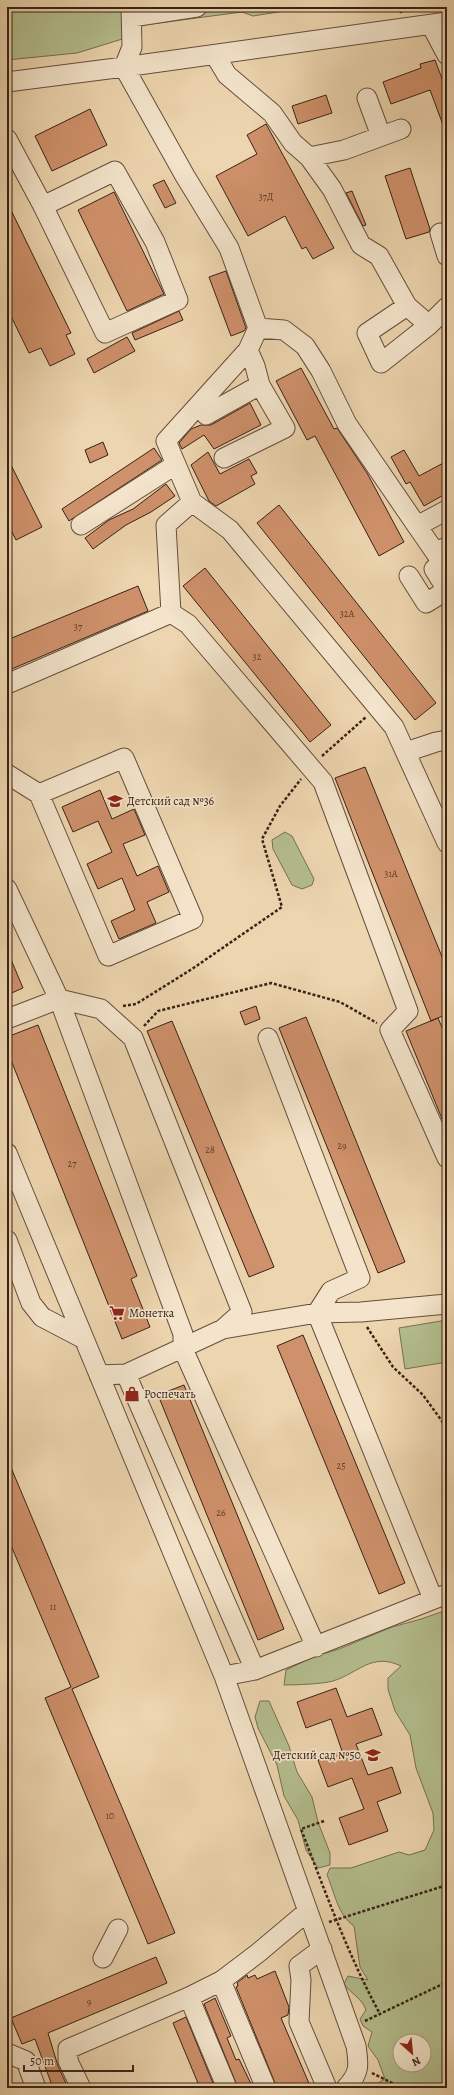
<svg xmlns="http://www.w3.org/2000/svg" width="454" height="2095" font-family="Alegreya,serif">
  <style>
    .green { fill: #b4be8e; stroke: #767052; fill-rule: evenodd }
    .building { fill: #cf916b; stroke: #382116 }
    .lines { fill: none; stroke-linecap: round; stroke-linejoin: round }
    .minor-casing { stroke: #654e3c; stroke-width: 21 }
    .path { stroke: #382116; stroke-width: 2.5; stroke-dasharray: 3 2; stroke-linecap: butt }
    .minor { stroke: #f3e4cb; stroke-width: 19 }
    .labels { text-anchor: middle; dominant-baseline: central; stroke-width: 3.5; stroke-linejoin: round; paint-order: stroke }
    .number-label { font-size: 10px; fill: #5e3d2b }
    .poi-label { font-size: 12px; fill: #382116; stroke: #f3e4cb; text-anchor: start }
  </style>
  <rect width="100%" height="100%" fill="#edd5af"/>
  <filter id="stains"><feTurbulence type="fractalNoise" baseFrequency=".005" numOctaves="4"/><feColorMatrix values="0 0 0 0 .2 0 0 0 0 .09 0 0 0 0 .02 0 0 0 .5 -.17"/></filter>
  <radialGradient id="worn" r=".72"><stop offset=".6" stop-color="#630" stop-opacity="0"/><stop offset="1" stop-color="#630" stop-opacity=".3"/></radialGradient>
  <path class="green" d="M7,7H309L253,16L242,12L144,25L132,36L77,53L7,60Z
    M285,832L292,836L314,879L312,885L302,889L292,885L273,849L272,840Z
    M447,1320V1362L405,1369L399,1328Z
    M447,1610V1979L443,1988L447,2002V2088H365L364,2083H378L385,2079L378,2060L368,2046L372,2032L363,2026L360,2019L366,2010C361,1997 352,1995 344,1984L348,1976L368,1980L360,1967L354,1926C337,1914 335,1893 327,1875L330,1868H351L399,1852L409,1855L425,1850L434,1830L433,1813L416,1768L410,1735L395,1711L388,1689V1678L401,1666C371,1652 359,1673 333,1681C323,1684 295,1685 284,1685L286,1670L313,1657L339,1649L392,1627L421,1619ZM400,2041H424V2065H400Z
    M260,1701H269L289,1746L297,1772L312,1797L318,1822L330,1853V1865L318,1868L306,1850L298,1820L284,1796L277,1765L258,1728L255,1717Z"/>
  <path class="building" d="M435,60L447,92L446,133L430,90L391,104L383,82L421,68L420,64Z
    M326,95L332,113L298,124L292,106Z
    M90,109L107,145L52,171L35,136Z
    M266,124L334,248L313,259L306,247L302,249L285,216L248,236L216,176L257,154L247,135Z
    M410,168L430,229L429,232L406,239L385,176Z
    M164,180L176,203L165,208L153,185Z
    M352,191L366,225L363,226L346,193Z
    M114,192L164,294L127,311L78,210Z
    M7,202L71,333L66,335L75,354L50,366L41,348L29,353L7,308Z
    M226,271L246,328L244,331L231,336L209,277Z
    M179,311L183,320L135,340L132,333Z
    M127,337L135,351L94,373L87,359Z
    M301,368L334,429L337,428L367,473L404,542L379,556L315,436L307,440L276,381Z
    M250,403L261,425L214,449L204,435L182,449L179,443L191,429L201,425H211Z
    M103,442L108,455L90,463L85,450Z
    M154,448L162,460L69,521L62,509Z
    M404,450L419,476L447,461V493L424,506L410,482L406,484L391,457Z
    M208,452L220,474L249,459L257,473L251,476L255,484L216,506L209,501L191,465Z
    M7,457L42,527L16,540L7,522Z
    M166,484L175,496L151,512L126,525L93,549L85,538L109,520L133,509Z
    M279,505L436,703L415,720L257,523Z
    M205,568L331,725L310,742L183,586Z
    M138,586L148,611L7,671V640Z
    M365,767L447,969V1014L431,1021L335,778Z
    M100,790L112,819L134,809L145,835L123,844L137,876L158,866L169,892L147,902L156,923L119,939L111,921L135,910L122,878L98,889L87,864L112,852L98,821L73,832L62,807Z
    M7,950L23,988L7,995Z
    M256,1006L260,1019L245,1025L240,1012Z
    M306,1017L405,1262L378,1273L279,1028Z
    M438,1018L447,1039V1131L406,1031Z
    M172,1021L274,1267L249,1277L147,1031Z
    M38,1025L137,1276L131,1279L150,1327L122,1339L7,1050V1037Z
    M303,1335L405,1583L379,1594L277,1346Z
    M184,1385L284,1629L258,1640L158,1395Z
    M7,1458L99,1677L72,1689L175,1933L148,1944L45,1698L71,1687L7,1536Z
    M336,1688L347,1717L372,1708L382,1735L356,1744L368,1775L392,1767L401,1793L377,1802L388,1831L349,1845L339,1818L364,1809L352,1778L328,1787L318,1760L342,1751L331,1719L306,1728L297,1702Z
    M156,1957L167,1983L48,2033L58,2066L68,2088H53L35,2039L22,2044L11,2018Z
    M275,1971L289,2007L288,2015L281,2018L311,2088H277L236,1987L238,1986L237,1983L247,1975L248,1978L255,1975L257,1979Z
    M215,1998L231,2036L227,2038L236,2060L239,2059L253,2088H238L204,2004Z
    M186,2017L215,2088H200L173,2023Z"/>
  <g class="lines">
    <defs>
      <path id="minor" d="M131,7L132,47L124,67L185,176L229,248L258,328L248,350L166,441L192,502L230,530L394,727L447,843
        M132,17L197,7
        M431,25L447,55
        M215,55L227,75L272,113L293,143L309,157L344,150L401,129
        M7,82L124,67L447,22
        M367,98L381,136
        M7,139L43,206L115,171L155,242L178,300L105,333L43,206
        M309,157L332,189L361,245L379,256L407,306L429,325
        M440,233L447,256
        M407,306L367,333L381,363L429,325L447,307
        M258,328L284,330L305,346L321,371L347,424L417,526L447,510
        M206,415L260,385
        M224,458L285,428L260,385L255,366L248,350
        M81,525L175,465
        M417,526L435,552L447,547
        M435,552L442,563L434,569L447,590
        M409,576L426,603L447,590
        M171,613L188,624L323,782L408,1011L390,1030L447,1158
        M7,684L171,613L166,525L192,502
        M406,752L436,742L447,740
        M7,774L39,794L124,758L193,919L108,956L39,794
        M7,889L59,999L183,1334V1349L316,1647
        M7,1019L59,999L101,1009L133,1038L242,1312L223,1329
        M268,1038L360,1278L331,1291L317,1313L433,1599
        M7,1153L224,1676L356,2046C359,2065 360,2073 346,2088
        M7,1240L31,1303L42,1317L84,1339
        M126,1374L255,1670
        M99,1375L126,1374L223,1329L317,1313L361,1312L447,1304
        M224,1676L255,1670L447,1594
        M322,1949L299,1966L301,1980L299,2022L327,2088
        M103,1958L118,1929
        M221,1981L265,2086
        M189,1997L227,2088
        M7,2053L26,2061L36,2088
        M81,2088L68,2061V2049L189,1997L221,1981L258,1953L308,1911"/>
    </defs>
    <use href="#minor" class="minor-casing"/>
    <path class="path" d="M400,7L401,13
      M322,756L366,717
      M123,1006L136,1004L192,969L282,907L262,839L280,806L301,779
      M144,1026L158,1011L271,983L340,1002L377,1023
      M367,1327L393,1367L423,1395L447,1428
      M324,1821L301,1829C325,1891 348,1955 380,2014
      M329,1922L447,1885
      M365,2021L447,1982
      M372,2073L402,2088
      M441,2088L447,2087"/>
    <use href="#minor" class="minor"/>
  </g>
  <defs>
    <symbol id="school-bare" viewBox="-9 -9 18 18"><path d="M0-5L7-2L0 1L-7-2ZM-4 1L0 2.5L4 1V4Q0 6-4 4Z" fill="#8f2418" stroke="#f3e4cb" stroke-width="2.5" paint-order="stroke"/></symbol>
    <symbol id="supermarket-bare" viewBox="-9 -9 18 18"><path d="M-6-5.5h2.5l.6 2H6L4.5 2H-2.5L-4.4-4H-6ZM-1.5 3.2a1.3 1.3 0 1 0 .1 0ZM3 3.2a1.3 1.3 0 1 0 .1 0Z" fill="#8f2418" stroke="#f3e4cb" stroke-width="2.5" paint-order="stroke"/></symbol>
    <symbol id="shop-bare" viewBox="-9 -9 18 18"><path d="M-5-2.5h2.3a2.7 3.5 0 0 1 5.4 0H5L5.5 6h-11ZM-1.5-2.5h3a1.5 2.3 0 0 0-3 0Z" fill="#8f2418" stroke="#f3e4cb" stroke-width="2.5" paint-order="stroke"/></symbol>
  </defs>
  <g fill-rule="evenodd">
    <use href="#school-bare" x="104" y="790" width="22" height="22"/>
    <use href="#supermarket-bare" x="106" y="1302" width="22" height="22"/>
    <use href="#shop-bare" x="121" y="1383" width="22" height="22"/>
    <use href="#school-bare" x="362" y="1744" width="22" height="22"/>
  </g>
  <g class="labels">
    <g class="number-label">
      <text x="266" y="196">37Д</text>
      <text x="347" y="613">32А</text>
      <text x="78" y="626">37</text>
      <text x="257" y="656">32</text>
      <text x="391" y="873">31А</text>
      <text x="342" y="1145">29</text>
      <text x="210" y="1149">28</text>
      <text x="72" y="1163">27</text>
      <text x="341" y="1465">25</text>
      <text x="221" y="1512">26</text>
      <text x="53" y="1606">11</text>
      <text x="110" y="1815">10</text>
      <text x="89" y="2001">9</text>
    </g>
    <g class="poi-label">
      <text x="127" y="801">Детский сад №36</text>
      <text x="129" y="1313">Монетка</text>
      <text x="144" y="1394">Роспечать</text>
      <text x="361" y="1755" text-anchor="end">Детский сад №50</text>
    </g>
  </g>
  <rect width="454" height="2095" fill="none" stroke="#edd5af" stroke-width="24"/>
  <rect x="8" y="8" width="438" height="2079" fill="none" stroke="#382116" stroke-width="2"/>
  <rect x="12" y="12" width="430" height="2071" fill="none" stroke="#382116"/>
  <g transform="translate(412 2053) rotate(153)"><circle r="19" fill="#f3e4cb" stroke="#a89683"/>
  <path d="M0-3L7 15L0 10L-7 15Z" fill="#8f2418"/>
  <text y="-6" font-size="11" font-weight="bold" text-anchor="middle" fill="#382116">N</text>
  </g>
  <path d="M24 2065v6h109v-6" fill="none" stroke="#382116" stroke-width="2"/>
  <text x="30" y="2065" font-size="12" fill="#382116" stroke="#f3e4cb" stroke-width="3" paint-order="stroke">50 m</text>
  <rect width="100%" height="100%" filter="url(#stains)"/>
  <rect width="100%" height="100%" fill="url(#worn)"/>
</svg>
